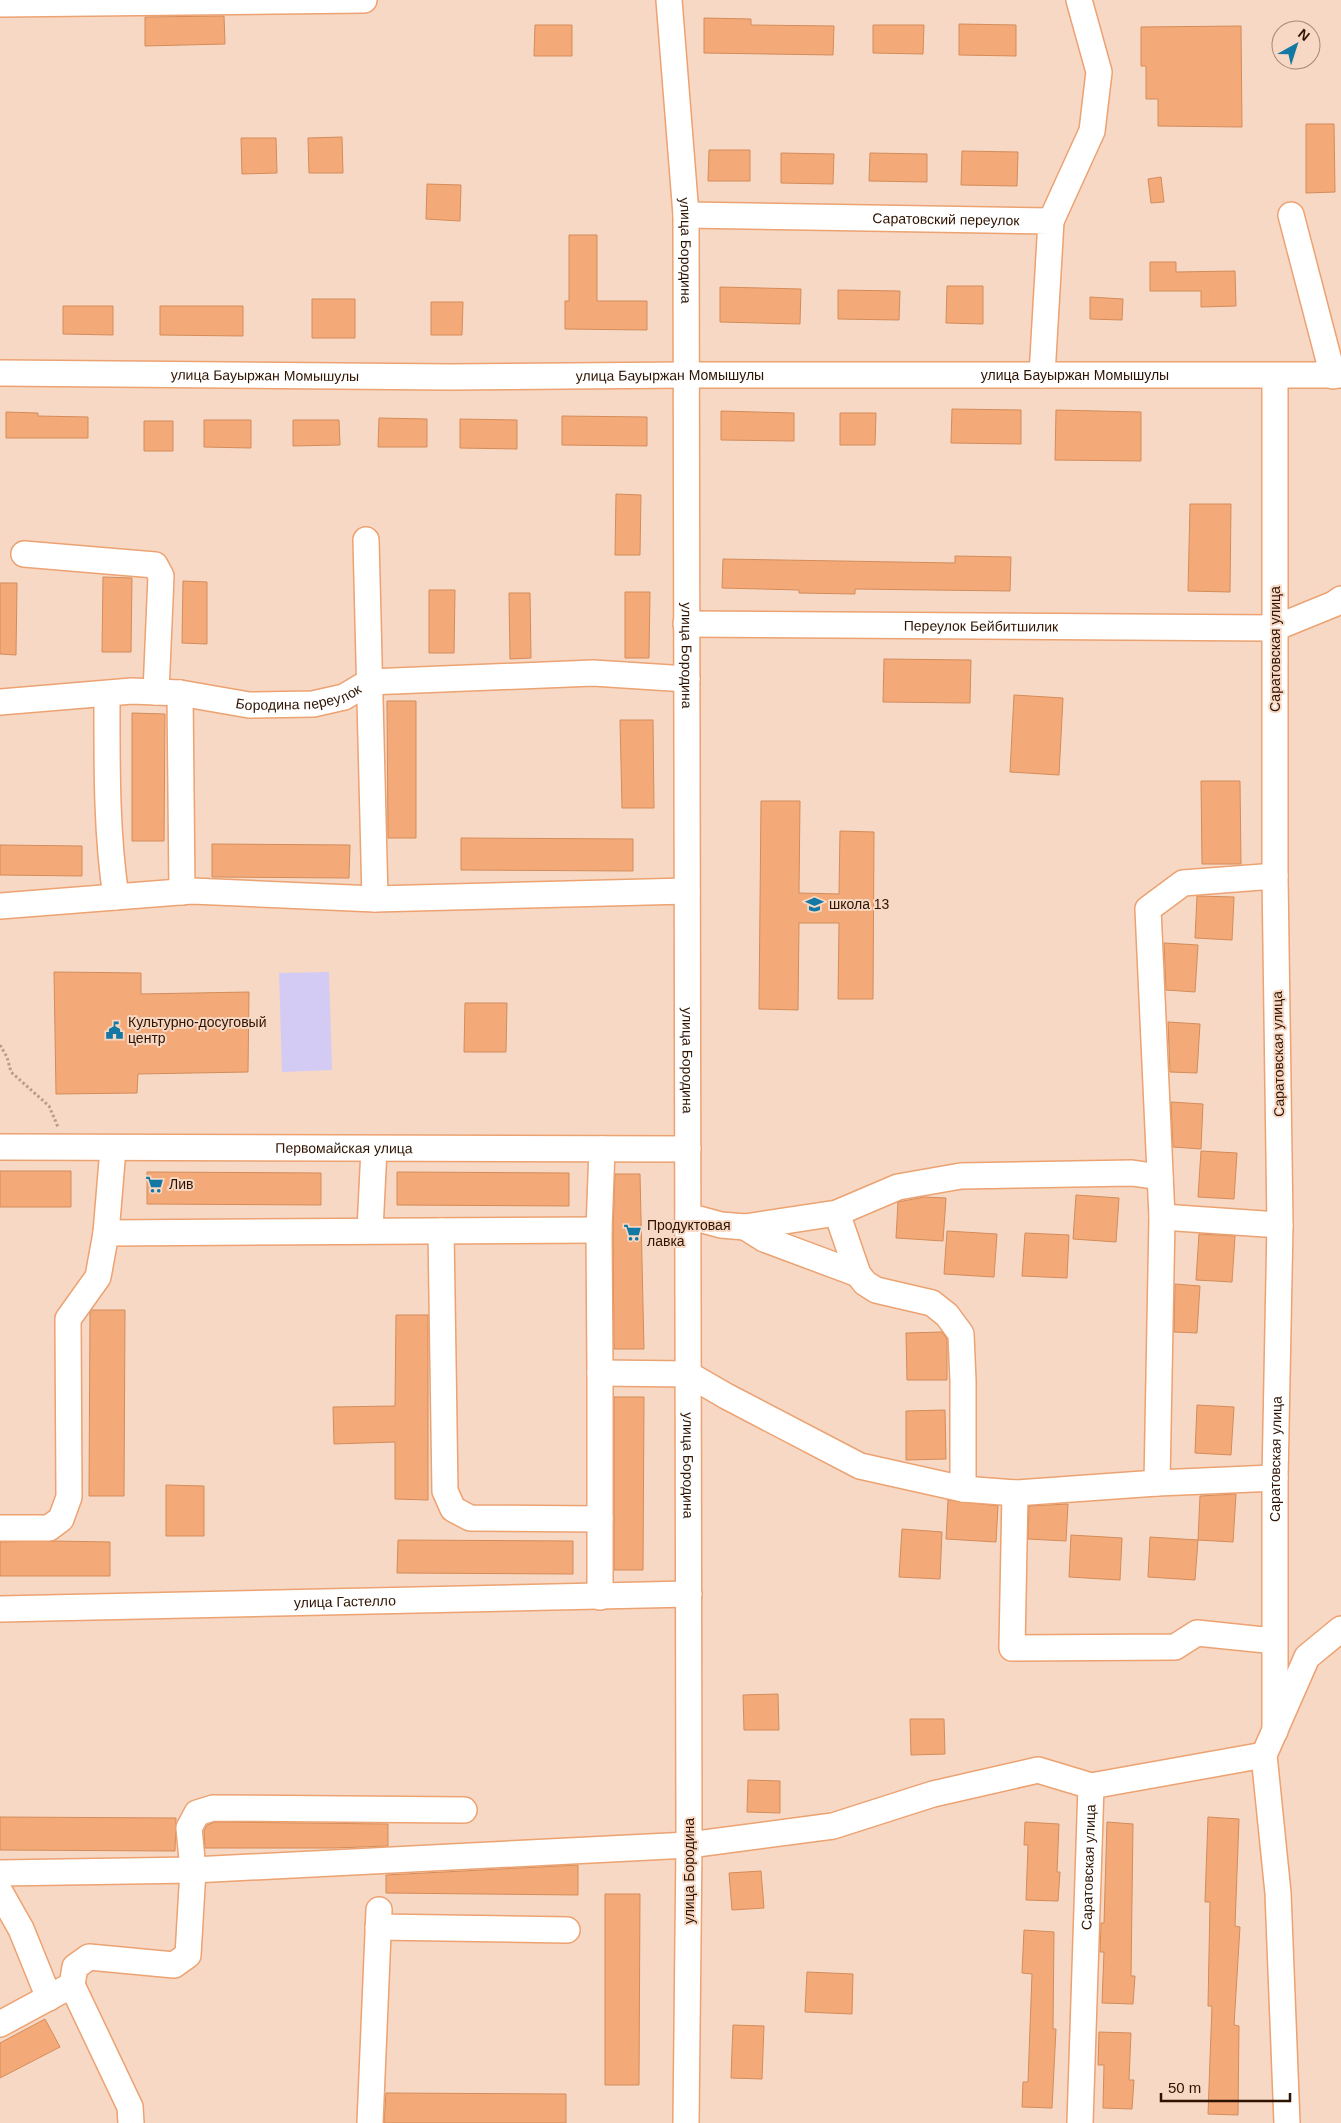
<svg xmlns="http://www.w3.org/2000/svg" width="1341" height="2123" font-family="Arial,sans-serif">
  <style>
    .green { fill: #d3cbf4 }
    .building { fill: #f4aa78; stroke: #d38c5b }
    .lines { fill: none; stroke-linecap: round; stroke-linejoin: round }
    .minor-casing { stroke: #eca271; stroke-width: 28 }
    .path { stroke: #ba9c89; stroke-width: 3; stroke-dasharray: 2.5 2.5; stroke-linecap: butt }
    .minor { stroke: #fff; stroke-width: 25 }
    .labels { text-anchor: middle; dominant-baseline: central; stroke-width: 4; stroke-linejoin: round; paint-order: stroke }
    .street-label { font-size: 14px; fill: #2e1301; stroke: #f7d8c4 }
    .poi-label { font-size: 14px; fill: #2e1301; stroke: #f7d8c4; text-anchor: start }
  </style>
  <rect width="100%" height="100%" fill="#f7d8c4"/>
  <path class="green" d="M329,972L332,1070L282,1072L279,973Z"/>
  <path class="building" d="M224,16L225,44L145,46V17Z
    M704,18L751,19V25L834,26L833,55L704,53Z
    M959,24L1016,25V56L959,55Z
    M535,25H572V56H534Z
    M873,25H924L923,54L873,53Z
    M1241,26L1242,127L1158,126V99H1146V66H1141V27Z
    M1306,124H1334L1335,192L1306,193Z
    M342,137L343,173H309L308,138Z
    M241,138H276L277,173L242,174Z
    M709,150H750V181H708Z
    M962,151L1018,152L1017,186L961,185Z
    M781,153L834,154L833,184L781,183Z
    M870,153L927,154V182L869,181Z
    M1161,177L1164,202L1151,203L1148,179Z
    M427,184L461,185L460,221L426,219Z
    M569,235H597V301H647V330L565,329V301H569Z
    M1150,262H1176V272L1235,271L1236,306L1201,307V291H1150Z
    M947,286H983V324L946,323Z
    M720,287L801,289L800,324L720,322Z
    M838,290L900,291L899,320L838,319Z
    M1090,297L1123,299L1122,320L1090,319Z
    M312,299H355V338H312Z
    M431,302H463L462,335H431Z
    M63,306H113V335L63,334Z
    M160,306H243V336L160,335Z
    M952,409L1021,410V444L951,443Z
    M1056,410L1141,412V461L1055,460Z
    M721,411L794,413V441L721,440Z
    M6,412L38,413V416L88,417V438H6Z
    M840,413H876L875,445H840Z
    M562,416L647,417V446L562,445Z
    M379,418L427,419V447H378Z
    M460,419L517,420V449L460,448Z
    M204,420H251V448L204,447Z
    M293,420H339L340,445L293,446Z
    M144,421H173V451H144Z
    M616,494L641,495L640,555H615Z
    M1190,504H1231L1230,592L1188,591Z
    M955,556L1011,557L1010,591L855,589V594L799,593V590L722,588L723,559L955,563Z
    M103,577L132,578L131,652H102Z
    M183,581L207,582V644L182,643Z
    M0,583H17L16,655L0,654Z
    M429,590H455L454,653H429Z
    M625,592H650L649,658H625Z
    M509,593H530L531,658L510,659Z
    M884,659L971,660L970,703L883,702Z
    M1014,695L1063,698L1059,775L1010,772Z
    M387,701H416V838H388Z
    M132,713L165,714L164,841H132Z
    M620,720H653L654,808H622Z
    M1201,781H1240L1241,864H1202Z
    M761,801H800L799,893L839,894L840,831L874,832L873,999H838L839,923H799L798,1010L759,1009Z
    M461,838L633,839V871L461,870Z
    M212,844L350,845L349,878L212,877Z
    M0,845L82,846V876L0,875Z
    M1197,896L1234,897L1232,940L1195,938Z
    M1164,943L1198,945L1195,992L1166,990Z
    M54,972L141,973V994L249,992L248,1072L138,1074L137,1093L56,1094Z
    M465,1003H507L506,1052H464Z
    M1168,1022L1200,1024L1197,1073L1170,1072Z
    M1171,1102L1203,1104L1201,1149L1173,1147Z
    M1201,1151L1237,1153L1234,1199L1198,1197Z
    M0,1171H71V1207H0Z
    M147,1172L321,1173V1205L147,1204Z
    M397,1172L569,1173V1206L397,1205Z
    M615,1174H640L644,1349H614L613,1230Z
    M1076,1195L1119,1198L1116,1242L1073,1239Z
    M924,1197L946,1198L943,1241L896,1238L898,1202Z
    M947,1231L997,1234L994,1277L944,1274Z
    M1025,1233L1069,1235L1067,1278L1022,1276Z
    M1199,1234L1235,1236L1232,1282L1196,1280Z
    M1175,1284L1200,1286L1197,1333L1174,1332Z
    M92,1310H125L124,1496H89L90,1313Z
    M396,1315H428V1500L395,1499V1442L334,1444L333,1407L395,1406Z
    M942,1332L947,1339V1380H907L906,1333Z
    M614,1397H644L643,1570H614Z
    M1197,1405L1234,1407L1231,1455L1195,1453Z
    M945,1410L946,1459L906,1460V1411Z
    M166,1485L204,1486V1536H166Z
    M1236,1494L1233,1542L1198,1540L1200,1496Z
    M948,1500L998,1506L996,1542L946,1539Z
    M1068,1504L1066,1541L1028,1539L1029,1506Z
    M902,1529L942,1532L940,1579L899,1577Z
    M1071,1535L1122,1538L1120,1580L1069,1577Z
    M1150,1537L1198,1540L1195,1580L1148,1577Z
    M398,1540L573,1541V1574L397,1573Z
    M53,1541L110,1542V1576H0V1542Z
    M778,1694L779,1730H744L743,1695Z
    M910,1719H944L945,1754L911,1755Z
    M748,1780L780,1781V1813L747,1812Z
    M0,1817L176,1818L175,1851L0,1850Z
    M1208,1817L1239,1819L1235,1926L1240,1927L1234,2025L1239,2026L1238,2115L1208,2114L1212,2006H1208L1210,1902H1205Z
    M215,1822L388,1824V1846L334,1848H205L204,1831L207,1825Z
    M1025,1822L1059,1824L1057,1872H1060L1058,1901L1026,1900L1028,1845H1024Z
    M1107,1822L1133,1824L1131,1976H1135L1133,2004L1102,2003L1104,1952H1100L1101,1923H1104Z
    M578,1865V1895L386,1893V1875Z
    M761,1871L764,1908L732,1910L729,1873Z
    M605,1894H640L639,2085H605Z
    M1024,1930L1054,1932L1053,2029H1056L1052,2108L1022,2107L1023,2082H1028L1032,1974L1022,1973Z
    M807,1972L853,1974L852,2014L805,2012Z
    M45,2019L60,2047L0,2078V2043Z
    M733,2025L764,2026L762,2079L731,2078Z
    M1099,2032L1131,2033L1129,2080H1134L1132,2109L1103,2108L1104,2065H1098Z
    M386,2093L566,2094V2123H384Z"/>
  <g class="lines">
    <defs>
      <g id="minor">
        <path id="s1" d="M669,0L686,215L689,1845L686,2123"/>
        <path d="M0,4L364,0"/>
        <path id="s2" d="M686,215L1051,221L1042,375"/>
        <path d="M1291,215L1333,376"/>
        <path d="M1051,221L1092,131L1099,72L1079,0"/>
        <path id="s3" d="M0,373L450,377L686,375H1341"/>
        <path d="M366,540L375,899"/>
        <path d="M24,554L155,565L161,576L156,692"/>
        <path id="s4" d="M686,624L1275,628L1334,604L1341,599"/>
        <path d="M180,693L182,892"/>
        <path d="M107,694C107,762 106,830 116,897"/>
        <path id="s5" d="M0,702L132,691L180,693L249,705L313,704L344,697L369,682L593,673L687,679"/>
        <path d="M0,906L192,891L375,899L687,891"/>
        <path id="s6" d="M0,1147L688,1149"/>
        <path d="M837,1213L858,1274L865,1283L876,1290L932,1303L947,1315L961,1334L963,1381V1489"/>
        <path d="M688,1216L721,1225L745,1227L837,1213L898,1187L961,1176L1132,1173L1160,1177"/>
        <path d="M1162,1217L1280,1225"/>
        <path d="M745,1227L764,1239L858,1274"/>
        <path d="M370,1230L374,1149"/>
        <path d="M441,1231L445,1491L453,1509L470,1518L600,1519"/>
        <path d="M106,1233L113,1149"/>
        <path d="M600,1373L688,1374L726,1396L860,1466L963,1489L1015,1493"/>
        <path d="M1157,1483L1162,1217L1148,909L1183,883L1275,876"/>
        <path d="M0,1528H49L61,1519L69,1497L68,1319L98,1277L106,1233L599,1230"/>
        <path d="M600,1597V1373L599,1230L602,1149"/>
        <path id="s7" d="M0,1609L689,1594"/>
        <path d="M1274,1641L1197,1633L1175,1647L1012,1648L1015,1493L1157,1483L1275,1478"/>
        <path id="s8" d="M1275,1731V1478L1280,1225L1275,876V376"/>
        <path d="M0,1873L193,1870L189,1828L197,1813L213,1808L464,1810"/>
        <path d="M0,1892L21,1929L49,1998"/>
        <path d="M378,1927L567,1930"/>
        <path d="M72,1985L75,1967L89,1957L174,1965L188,1955L193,1870L689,1845L833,1826L933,1794L1038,1770L1091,1786"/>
        <path d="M0,2024L72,1985L130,2107L131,2123"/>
        <path d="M370,2123L379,1910"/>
        <path id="s9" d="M1080,2123L1091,1786L1264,1755"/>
        <path d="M1287,2123L1278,1893L1264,1755L1307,1657L1341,1629"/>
      </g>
    </defs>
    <use href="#minor" class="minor-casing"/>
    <path class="path" d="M0,1045L7,1057L11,1072L49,1106L58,1127"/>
    <use href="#minor" class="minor"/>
  </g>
  <defs>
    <symbol id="school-bare" viewBox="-9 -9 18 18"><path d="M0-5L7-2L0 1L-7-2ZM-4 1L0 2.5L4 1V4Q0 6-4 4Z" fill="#1478a4" stroke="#f7d8c4" stroke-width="2.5" paint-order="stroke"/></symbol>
    <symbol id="civic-bare" viewBox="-9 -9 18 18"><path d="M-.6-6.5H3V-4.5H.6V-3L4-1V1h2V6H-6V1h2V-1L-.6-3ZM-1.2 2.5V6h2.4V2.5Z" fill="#1478a4" stroke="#f7d8c4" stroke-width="2.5" paint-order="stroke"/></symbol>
    <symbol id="supermarket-bare" viewBox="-9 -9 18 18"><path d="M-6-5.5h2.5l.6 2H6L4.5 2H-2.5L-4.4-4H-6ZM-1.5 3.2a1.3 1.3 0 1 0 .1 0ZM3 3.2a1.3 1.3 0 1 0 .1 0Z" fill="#1478a4" stroke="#f7d8c4" stroke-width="2.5" paint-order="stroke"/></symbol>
  </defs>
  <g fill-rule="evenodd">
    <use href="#school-bare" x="802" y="892" width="25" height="25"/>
    <use href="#civic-bare" x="102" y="1018" width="25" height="25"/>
    <use href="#supermarket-bare" x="142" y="1172" width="25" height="25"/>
    <use href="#supermarket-bare" x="620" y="1220" width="25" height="25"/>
  </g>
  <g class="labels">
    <g class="street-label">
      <text stroke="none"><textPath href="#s2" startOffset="260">Саратовский переулок</textPath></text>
      <text stroke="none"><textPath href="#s1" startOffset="251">улица Бородина</textPath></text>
      <text stroke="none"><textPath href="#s3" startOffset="265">улица Бауыржан Момышулы</textPath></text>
      <text stroke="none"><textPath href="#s3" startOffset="670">улица Бауыржан Момышулы</textPath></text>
      <text stroke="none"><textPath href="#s3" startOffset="1075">улица Бауыржан Момышулы</textPath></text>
      <text stroke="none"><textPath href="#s4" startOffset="295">Переулок Бейбитшилик</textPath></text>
      <text transform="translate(1275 649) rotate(-90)">Саратовская улица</text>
      <text stroke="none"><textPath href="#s1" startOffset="656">улица Бородина</textPath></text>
      <text stroke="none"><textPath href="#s5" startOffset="301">Бородина переулок</textPath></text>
      <text transform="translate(1278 1054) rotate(-91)">Саратовская улица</text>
      <text stroke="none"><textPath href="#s1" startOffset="1061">улица Бородина</textPath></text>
      <text stroke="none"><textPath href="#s6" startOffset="344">Первомайская улица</textPath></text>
      <text stroke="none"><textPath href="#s8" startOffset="272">Саратовская улица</textPath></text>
      <text stroke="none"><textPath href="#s1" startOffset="1466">улица Бородина</textPath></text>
      <text stroke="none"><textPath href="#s7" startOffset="345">улица Гастелло</textPath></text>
      <text stroke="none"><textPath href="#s9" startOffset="256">Саратовская улица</textPath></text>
      <text transform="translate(689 1871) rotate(-90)">улица Бородина</text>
    </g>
    <g class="poi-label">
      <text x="829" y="904">школа 13</text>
      <text x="128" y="1022">Культурно-досуговый<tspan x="128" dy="16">центр</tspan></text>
      <text x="169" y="1184">Лив</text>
      <text x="647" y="1225">Продуктовая<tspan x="647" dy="16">лавка</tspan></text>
    </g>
  </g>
  <g transform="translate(1296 45) rotate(39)"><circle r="24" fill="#f7d8c4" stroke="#a78976"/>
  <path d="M0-4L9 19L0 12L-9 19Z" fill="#1478a4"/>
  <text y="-8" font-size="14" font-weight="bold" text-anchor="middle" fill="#2e1301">N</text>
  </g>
  <path d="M1161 2093v8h129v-8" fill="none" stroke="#2e1301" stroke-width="2.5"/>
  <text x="1168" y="2093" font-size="15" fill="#2e1301" stroke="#f7d8c4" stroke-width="4" paint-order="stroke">50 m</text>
</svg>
